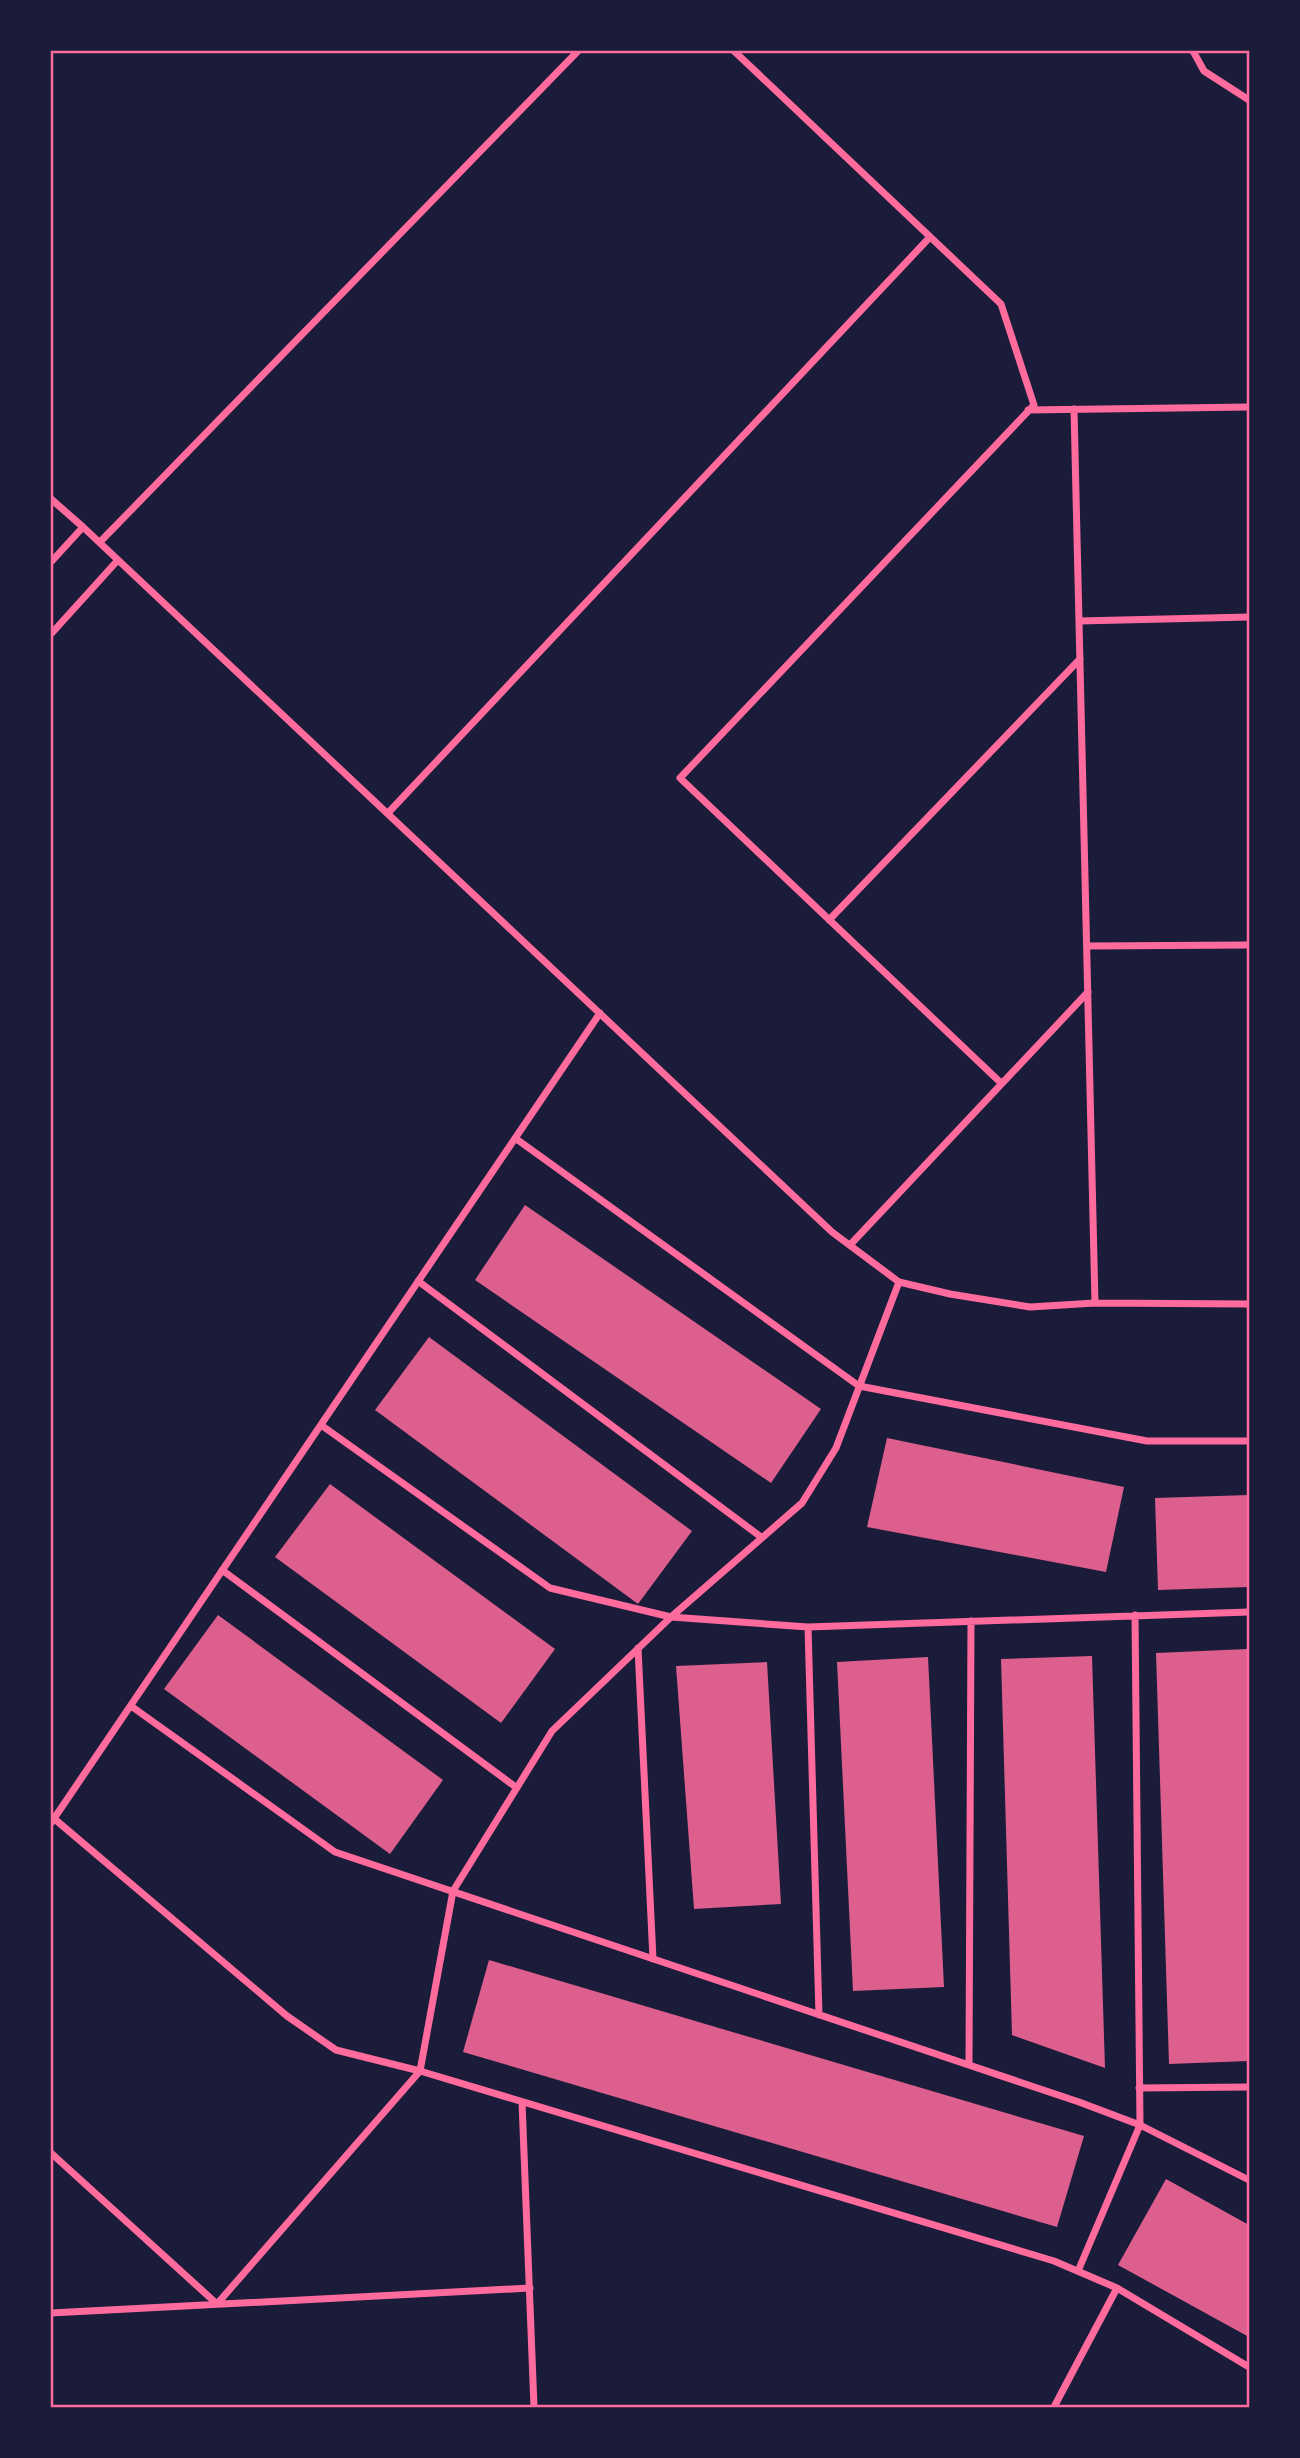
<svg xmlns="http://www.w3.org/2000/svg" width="1300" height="2458" font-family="'Archivo Narrow',sans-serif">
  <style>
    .building { fill: #dd5f8e }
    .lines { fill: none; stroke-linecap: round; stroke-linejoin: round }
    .minor { stroke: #ff6b9d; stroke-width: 7 }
    .neatline { fill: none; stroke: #ff6b9d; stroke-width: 2.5 }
  </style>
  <rect width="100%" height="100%" fill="#1b1b3a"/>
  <path class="building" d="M525,1205L821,1409L771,1483L475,1280Z
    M429,1337L692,1531L638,1604L375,1410Z
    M887,1438L1124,1487L1106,1572L867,1527Z
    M330,1484L555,1649L501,1723L275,1557Z
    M1249,1495V1587L1158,1590L1155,1498Z
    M218,1615L443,1780L390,1854L164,1689Z
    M1247,1649L1249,1728V2061L1169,2064L1156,1653Z
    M1092,1656L1105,2068L1012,2035L1001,1659Z
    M928,1657L944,1987L853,1991L837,1662Z
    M767,1662L781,1904L694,1909L676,1666Z
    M489,1960L1084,2136L1057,2227L463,2052Z
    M1166,2179L1249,2225V2337L1118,2265Z"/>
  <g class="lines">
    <path class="minor" d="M734,51L1001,304L1034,405L680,778L1001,1083
      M1193,51L1204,71L1249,100
      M1074,409L1095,1303
      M1028,410L1249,407
      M51,499L83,527L832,1232L899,1282L950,1294L1030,1307L1095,1303L1249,1304
      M100,542L578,51
      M51,562L83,527
      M1079,621L1249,617
      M51,634L118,560
      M388,813L930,237
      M829,920L1080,659
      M1088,946L1249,945
      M515,1138L859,1386L1147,1441H1249
      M850,1245L1088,992
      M418,1281L761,1537
      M321,1425L550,1588L671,1617L808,1627L1249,1612
      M222,1570L517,1788
      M808,1627L819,2015
      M638,1648L653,1959
      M131,1706L335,1852L1079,2102L1140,2125L1249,2180
      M51,1816L287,2016L336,2050L420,2071L1054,2261L1117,2288L1249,2367
      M51,1823L600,1013
      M969,2065L971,1621
      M1139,2088L1249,2087
      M522,2102L534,2407
      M51,2153L217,2304L420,2071L453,1891L552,1731L671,1617L802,1503L836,1448L899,1282
      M1078,2271L1140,2125L1135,1615
      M51,2313L530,2288
      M1054,2407L1117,2288"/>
  </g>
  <rect width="1300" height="2458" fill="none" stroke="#1b1b3a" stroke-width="105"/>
  <rect x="52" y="52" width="1196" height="2354" class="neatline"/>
</svg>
